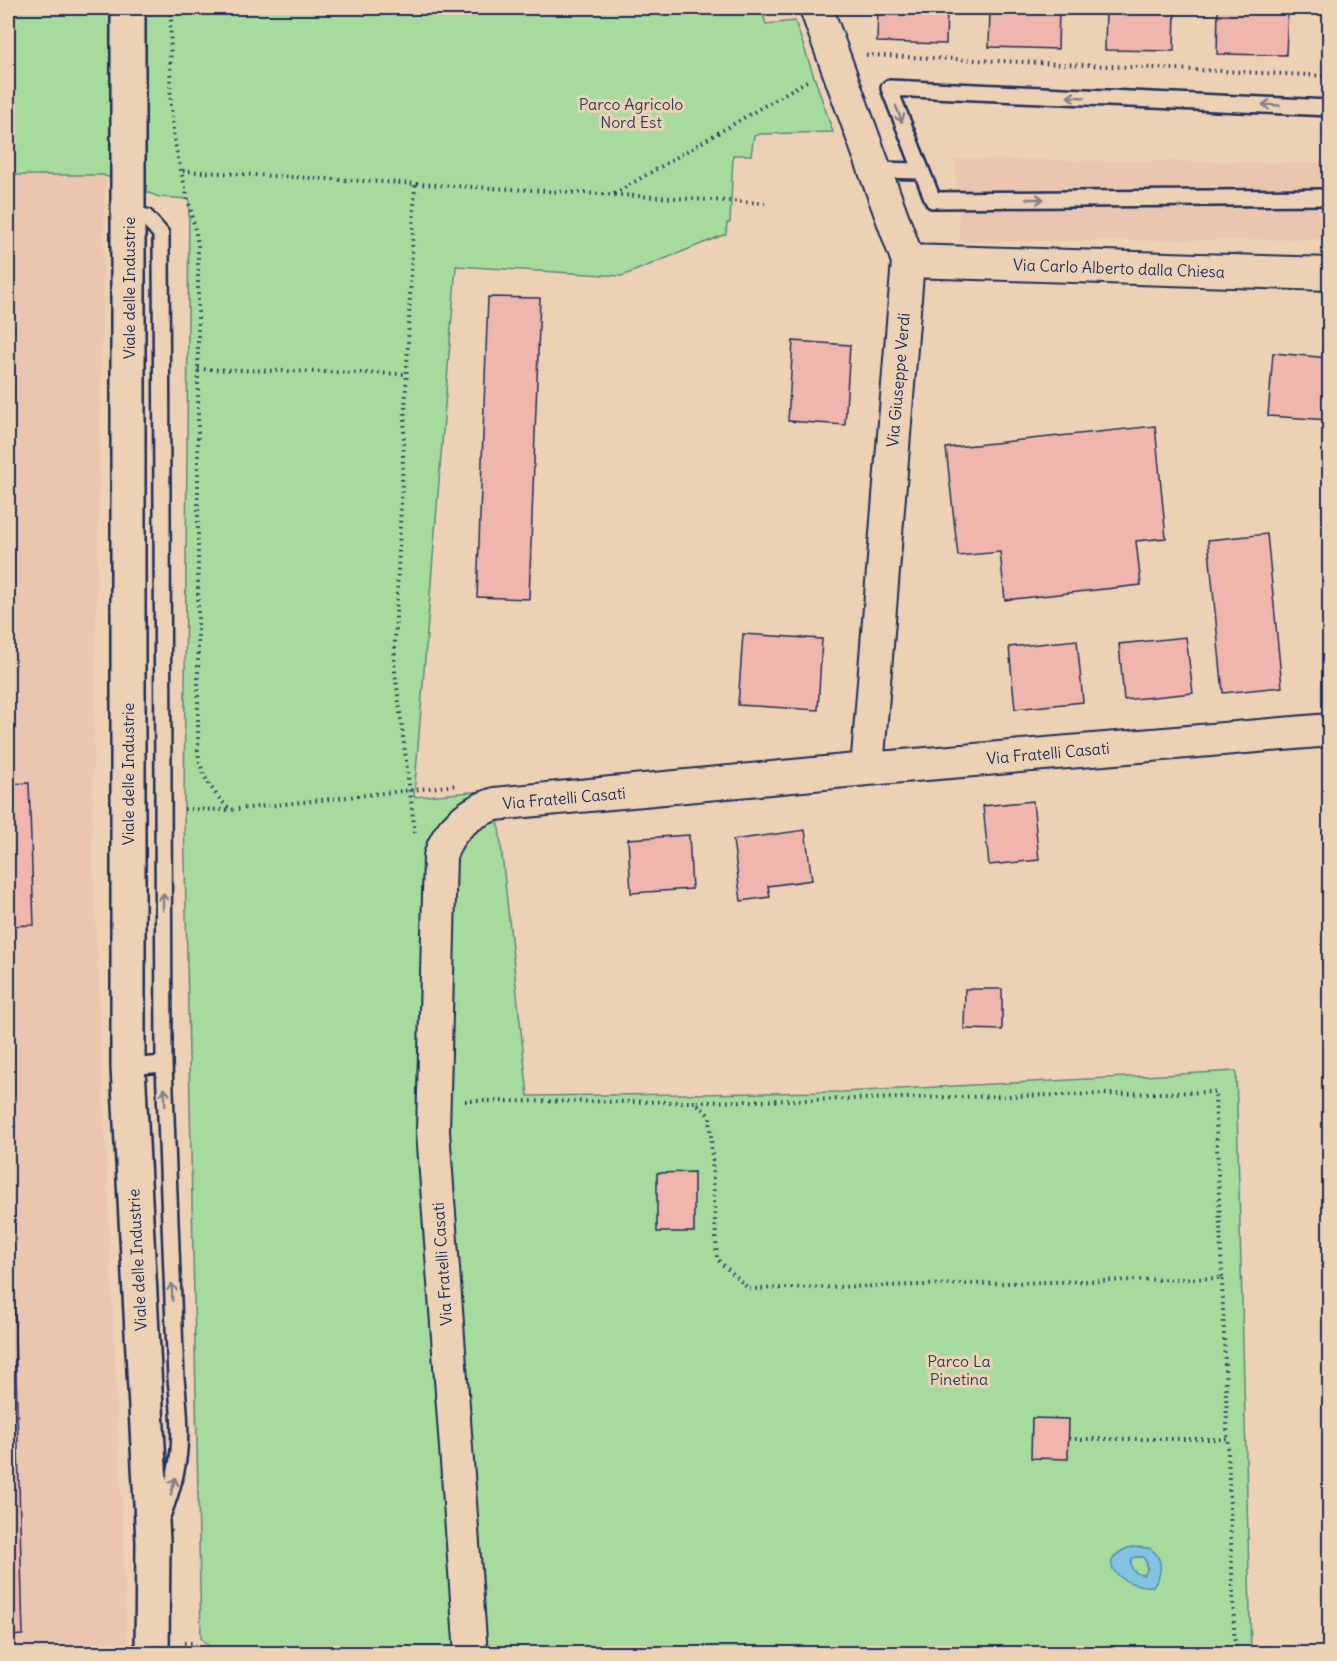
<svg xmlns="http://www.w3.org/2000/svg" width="1337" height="1661" font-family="Delius,sans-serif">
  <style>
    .built { fill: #eac6b0 }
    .green { fill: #a7db9d; stroke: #61857e; stroke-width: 1.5 }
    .water { fill: #81c4e2; stroke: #5888ad; stroke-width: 1.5; fill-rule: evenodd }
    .building { fill: #f0b5ac; stroke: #1b2f5e; stroke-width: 1.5 }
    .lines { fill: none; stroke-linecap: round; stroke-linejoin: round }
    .service-casing { stroke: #1b2f5e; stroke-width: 20 }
    .minor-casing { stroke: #1b2f5e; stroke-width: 36 }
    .tertiary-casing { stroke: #1b2f5e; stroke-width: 38 }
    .path { stroke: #1b2f5e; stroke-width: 4; stroke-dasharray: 1.5 4.5; stroke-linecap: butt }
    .service { stroke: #edd1b4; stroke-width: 15 }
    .minor { stroke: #edd1b4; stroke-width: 32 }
    .tertiary { stroke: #edd1b4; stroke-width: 33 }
    .oneway { stroke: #848089 }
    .labels { text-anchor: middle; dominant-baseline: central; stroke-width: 6; stroke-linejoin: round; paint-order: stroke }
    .park-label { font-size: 16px; fill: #294064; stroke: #edd1b4 }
    .street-label { font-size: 16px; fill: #1b2f5e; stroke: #edd1b4 }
  </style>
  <rect width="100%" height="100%" fill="#edd1b4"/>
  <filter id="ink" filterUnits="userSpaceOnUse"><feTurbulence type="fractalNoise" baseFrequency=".0167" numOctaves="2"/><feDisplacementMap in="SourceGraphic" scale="12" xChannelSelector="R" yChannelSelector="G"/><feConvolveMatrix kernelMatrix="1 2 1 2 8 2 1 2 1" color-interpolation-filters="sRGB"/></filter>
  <g filter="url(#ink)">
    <path class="built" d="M955,159L1329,163V239L960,242Z
      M105,172L92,840L128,1653H8V174Z"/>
    <path class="green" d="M8,8H761L766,24L795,21L833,132L760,134L754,136L751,155H733L730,223H727L726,234L622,276L456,266L414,797L495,790L528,1096L843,1092L1236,1071L1251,1653L216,1654L201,1638L184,813L189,199L159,197L103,175H8Z"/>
    <path class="water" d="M1131,1547C1137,1548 1146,1546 1151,1549C1164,1558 1162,1577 1153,1586C1125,1589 1089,1561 1131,1547ZM1136,1557H1143C1148,1563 1149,1569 1144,1575C1134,1574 1129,1569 1132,1558Z"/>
    <path class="building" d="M878,8H947L946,44L877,42Z
      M990,8H1059L1058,49L989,47Z
      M1106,8H1175L1174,51L1105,50Z
      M1218,8H1288L1286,55L1217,54Z
      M488,297L540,298L529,599L477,597Z
      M793,341L850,345L845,425L788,421Z
      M1273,353L1330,358V420L1268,416Z
      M1155,426L1166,538L1136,541L1141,585L1005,600L1000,552L958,556L946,448Z
      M1267,534L1282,687L1223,693L1208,540Z
      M743,634L822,639L818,710L738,705Z
      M1186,637L1193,693L1124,700L1119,644Z
      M1077,640L1083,702L1015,709L1009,647Z
      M29,783L34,925L8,926V784Z
      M1033,801L1039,860L989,865L983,806Z
      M805,830L812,880L768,886L770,897L741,901L733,840Z
      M689,835L692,889L631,893L628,839Z
      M965,989H1002V1030L964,1029Z
      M694,1172V1232H657V1173Z
      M8,1181H11L23,1635L8,1636Z
      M1032,1418L1069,1419L1068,1459L1031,1458Z"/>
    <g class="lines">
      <defs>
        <path id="service" d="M1330,108L889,88L933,200L1330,197
          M874,170L921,171
          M129,214L146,217L161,234L164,1064L176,1379C183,1436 182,1468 160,1521
          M128,1067L164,1064"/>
        <path id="minor" d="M816,8L908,261L867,769
          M908,261L1330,274
          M471,1654L433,1131L440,856C448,829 469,812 495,804L867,769L1330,730"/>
        <path id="tertiary" d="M128,8V1067L153,1541L152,1654"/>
      </defs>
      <use href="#service" class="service-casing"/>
      <use href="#minor" class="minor-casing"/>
      <use href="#tertiary" class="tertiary-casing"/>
      <path class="path" d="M171,8C171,50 168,95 174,137C180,173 192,209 198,245V750C200,776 213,792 230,810
        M866,55L1330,76
        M183,171L765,203
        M614,194L810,79
        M198,369L407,374
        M184,809L230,810L457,785
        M415,833L394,663L415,183
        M465,1101L695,1102L710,1116L717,1259L749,1289L1222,1278L1235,1654
        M697,1102L1215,1092L1222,1278
        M1069,1439H1227
        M184,1643H194L198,1654"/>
      <use href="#service" class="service"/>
      <use href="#minor" class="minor"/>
      <use href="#tertiary" class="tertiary"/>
    </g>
    <defs><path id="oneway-shaft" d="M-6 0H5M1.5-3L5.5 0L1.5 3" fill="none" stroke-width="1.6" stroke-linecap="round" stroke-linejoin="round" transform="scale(1.5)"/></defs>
    <g class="oneway">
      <use href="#oneway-shaft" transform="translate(1076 97) rotate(-177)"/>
      <use href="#oneway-shaft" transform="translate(1271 105) rotate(-177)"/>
      <use href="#oneway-shaft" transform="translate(899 114) rotate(69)"/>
      <use href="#oneway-shaft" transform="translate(1035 199)"/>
      <use href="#oneway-shaft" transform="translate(163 902) rotate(-90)"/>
      <use href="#oneway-shaft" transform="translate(165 1097) rotate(-92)"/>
      <use href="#oneway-shaft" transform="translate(172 1292) rotate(-92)"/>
      <use href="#oneway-shaft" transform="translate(173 1486) rotate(-75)"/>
    </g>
  </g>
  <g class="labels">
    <g class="park-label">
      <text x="631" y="104">Parco Agricolo<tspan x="631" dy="18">Nord Est</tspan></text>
      <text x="959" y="1361">Parco La<tspan x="959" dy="18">Pinetina</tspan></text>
    </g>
    <g class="street-label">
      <text transform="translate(1119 268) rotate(2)">Via Carlo Alberto dalla Chiesa</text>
      <text transform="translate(129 288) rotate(-90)">Viale delle Industrie</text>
      <text transform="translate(898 380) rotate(-85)">Via Giuseppe Verdi</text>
      <text transform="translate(1048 753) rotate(-5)">Via Fratelli Casati</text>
      <text transform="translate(128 774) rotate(-90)">Viale delle Industrie</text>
      <text transform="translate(564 798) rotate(-5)">Via Fratelli Casati</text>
      <text transform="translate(137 1260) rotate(-93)">Viale delle Industrie</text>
      <text transform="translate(442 1264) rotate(-94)">Via Fratelli Casati</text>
    </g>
  </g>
  <rect width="1337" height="1661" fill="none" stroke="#edd1b4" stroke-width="30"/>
  <rect x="15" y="15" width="1307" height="1631" fill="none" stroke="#1b2f5e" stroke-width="2" filter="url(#ink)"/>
</svg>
